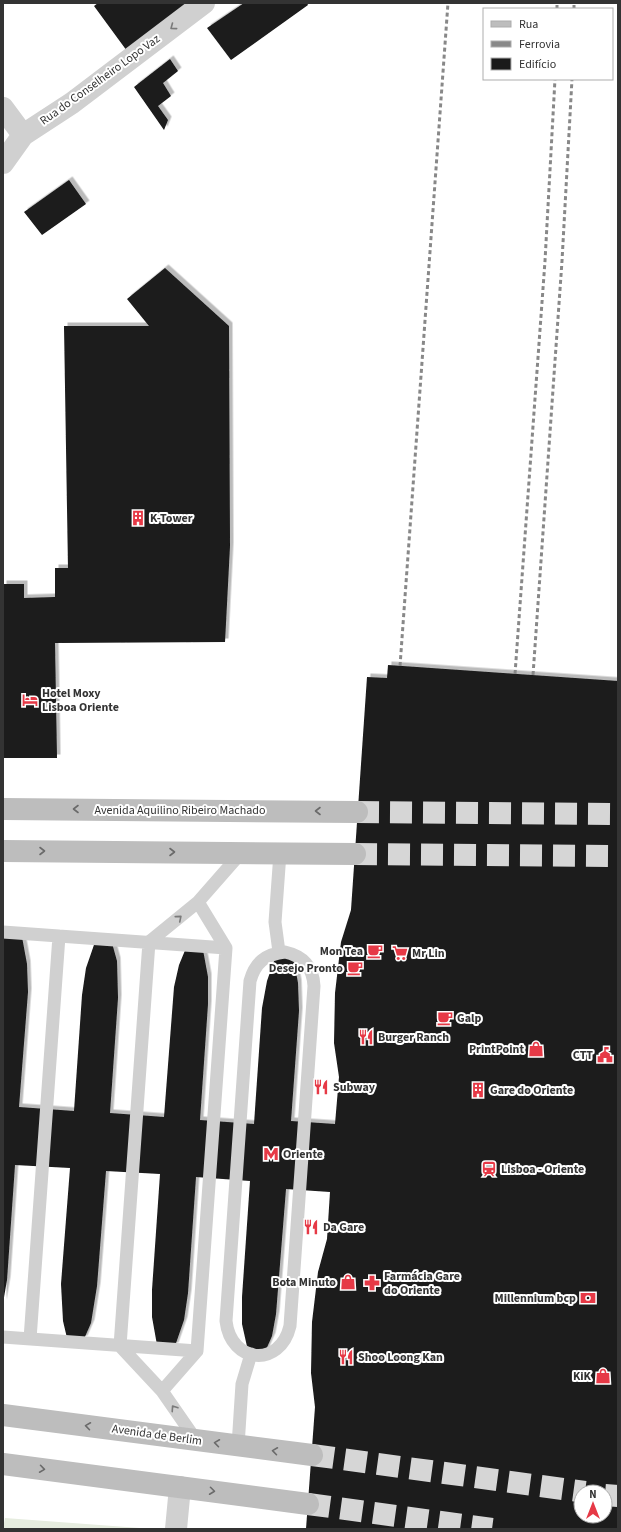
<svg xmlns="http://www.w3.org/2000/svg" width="621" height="1532" font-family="'Source Sans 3',sans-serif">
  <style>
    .green { fill: #e6ecdf }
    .building { fill: #1a1a1a; fill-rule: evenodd; filter: url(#shadow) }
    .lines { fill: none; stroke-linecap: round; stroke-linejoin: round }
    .secondary-tunnel { stroke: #d6d6d6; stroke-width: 22; stroke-dasharray: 22 11; stroke-linecap: butt }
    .lane { stroke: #d0d0d0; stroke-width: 13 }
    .street { stroke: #d0d0d0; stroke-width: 22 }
    .secondary { stroke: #bdbdbd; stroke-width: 22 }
    .rail { stroke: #888; stroke-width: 3; stroke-dasharray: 4 3; stroke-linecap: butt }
    .oneway { stroke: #7a7a7a }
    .oneway2 { stroke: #6a6a6a }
    .labels { text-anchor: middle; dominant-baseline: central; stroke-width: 4; stroke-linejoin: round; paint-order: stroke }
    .street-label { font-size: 12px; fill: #333; stroke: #fff }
    .poi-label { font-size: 12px; font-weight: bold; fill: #333; stroke: #fff; text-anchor: start }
  </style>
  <defs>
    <filter id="shadow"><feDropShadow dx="3.5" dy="-3.5" stdDeviation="0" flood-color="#0004"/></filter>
  </defs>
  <rect width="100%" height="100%" fill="#fff"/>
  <path class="green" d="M5,1518L140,1528V1529H3Z"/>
  <path class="building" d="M98,3H192L127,51L94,6Z
    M244,3H307L308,5L231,60L207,28Z
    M170,59L178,71L163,83L171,96L158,106L168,120L164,130L134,87Z
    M69,180L86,204L42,235L24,212Z
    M165,268L229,326L230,546L225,642L55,643L57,758H3V584H24V598L55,597V568H68L64,326H149L127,299Z
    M388,665L618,681V1529H306L315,1407L311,1373L312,1322L318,1272L327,1239L330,1192L286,1189L276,1314L272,1336L265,1352L248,1351L242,1324V1297L250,1181L196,1177L188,1293L184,1320L175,1346L157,1345L152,1317V1290L160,1174L106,1171L97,1286L91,1323L84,1339L67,1338L63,1321L61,1284L70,1168L15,1165L7,1280L3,1303V939L5,936L22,937L27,964L28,992L19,1107L74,1111L82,995L86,968L95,942L112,943L117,961L118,998L110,1113L164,1117L174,987L179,965L186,948L203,950L208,977V1004L200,1120L254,1124L262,1008L267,981L276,955L293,956L298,983L299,1011L291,1121L335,1124L339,1077L334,1043L335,993L341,942L351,910L367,677L387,678ZM581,1492H605V1516H581Z"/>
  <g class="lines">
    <path class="secondary-tunnel" d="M357,812L618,814
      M355,854L618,856
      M312,1455L585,1492
      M605,1495L618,1496
      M308,1504L492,1529"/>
    <path class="lane" d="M3,932L226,948
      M279,952L275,922L280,853
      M285,952C303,956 313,967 314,986L290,1326C280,1368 231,1364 226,1321L250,981C255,963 265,954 285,952Z
      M3,1337L197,1351
      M30,1339L59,936
      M162,1391L197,1351L226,948L198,902
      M196,1440L162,1391L120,1346L149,942L198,902L241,853
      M238,1446L242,1384L251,1354"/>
    <path class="street" d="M3,108L23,135
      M3,163L23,135L72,103L204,3
      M176,1529L180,1487"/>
    <path class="secondary" d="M3,809L357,812
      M3,851L355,854
      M3,1415L312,1455
      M3,1464L308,1504"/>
    <path class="rail" d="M557,9V3
      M574,9V3
      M400,666L448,3
      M515,674L545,261L555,79
      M533,675L562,261L572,79"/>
  </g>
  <defs><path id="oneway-chevron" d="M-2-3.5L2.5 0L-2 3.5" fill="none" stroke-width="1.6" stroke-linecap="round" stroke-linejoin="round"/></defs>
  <g class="oneway">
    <use href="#oneway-chevron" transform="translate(173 27) rotate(143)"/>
    <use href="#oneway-chevron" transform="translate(179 918) rotate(-40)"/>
    <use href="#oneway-chevron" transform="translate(174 1408) rotate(-124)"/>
  </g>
  <g class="oneway2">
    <use href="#oneway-chevron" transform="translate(76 809) rotate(-180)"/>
    <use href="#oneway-chevron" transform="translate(318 811) rotate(-180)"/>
    <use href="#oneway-chevron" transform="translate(42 851)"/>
    <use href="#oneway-chevron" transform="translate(172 852)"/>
    <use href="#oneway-chevron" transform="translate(88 1426) rotate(-172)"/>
    <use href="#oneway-chevron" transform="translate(217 1443) rotate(-172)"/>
    <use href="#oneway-chevron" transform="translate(275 1451) rotate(-172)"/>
    <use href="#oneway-chevron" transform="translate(42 1469) rotate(8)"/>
    <use href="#oneway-chevron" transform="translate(212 1491) rotate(7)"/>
  </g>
  <defs>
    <symbol id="building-bare" viewBox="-9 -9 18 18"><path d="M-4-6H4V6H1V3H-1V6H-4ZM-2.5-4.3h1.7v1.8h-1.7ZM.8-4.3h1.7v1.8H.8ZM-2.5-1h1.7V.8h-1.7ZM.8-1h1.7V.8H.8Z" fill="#e63946" stroke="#fff" stroke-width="2.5" paint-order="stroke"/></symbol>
    <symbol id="hotel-bare" viewBox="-9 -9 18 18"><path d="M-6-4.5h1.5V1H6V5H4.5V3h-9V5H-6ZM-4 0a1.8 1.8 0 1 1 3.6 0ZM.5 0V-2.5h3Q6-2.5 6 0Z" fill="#e63946" stroke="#fff" stroke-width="2.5" paint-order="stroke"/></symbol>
    <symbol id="cafe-bare" viewBox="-9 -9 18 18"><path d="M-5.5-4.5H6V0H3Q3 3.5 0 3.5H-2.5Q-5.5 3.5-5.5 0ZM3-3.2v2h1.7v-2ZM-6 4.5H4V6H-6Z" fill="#e63946" stroke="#fff" stroke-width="2.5" paint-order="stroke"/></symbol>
    <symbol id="supermarket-bare" viewBox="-9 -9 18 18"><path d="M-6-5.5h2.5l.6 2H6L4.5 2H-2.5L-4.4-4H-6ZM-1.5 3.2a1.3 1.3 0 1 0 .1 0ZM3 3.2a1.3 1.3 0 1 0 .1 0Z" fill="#e63946" stroke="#fff" stroke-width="2.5" paint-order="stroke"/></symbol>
    <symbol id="restaurant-bare" viewBox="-9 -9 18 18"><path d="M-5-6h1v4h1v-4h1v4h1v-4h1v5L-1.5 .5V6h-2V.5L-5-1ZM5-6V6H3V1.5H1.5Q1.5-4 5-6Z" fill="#e63946" stroke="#fff" stroke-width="2.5" paint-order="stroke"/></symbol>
    <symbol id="shop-bare" viewBox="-9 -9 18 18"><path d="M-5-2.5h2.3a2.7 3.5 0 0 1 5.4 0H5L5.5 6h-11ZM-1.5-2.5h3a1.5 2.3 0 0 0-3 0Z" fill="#e63946" stroke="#fff" stroke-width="2.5" paint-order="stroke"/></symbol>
    <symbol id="civic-bare" viewBox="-9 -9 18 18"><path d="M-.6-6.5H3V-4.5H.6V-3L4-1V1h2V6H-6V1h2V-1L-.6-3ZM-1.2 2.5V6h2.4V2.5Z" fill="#e63946" stroke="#fff" stroke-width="2.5" paint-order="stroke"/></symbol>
    <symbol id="metro-bare" viewBox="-9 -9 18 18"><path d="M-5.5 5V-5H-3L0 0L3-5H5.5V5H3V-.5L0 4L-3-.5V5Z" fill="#e63946" stroke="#fff" stroke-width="2.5" paint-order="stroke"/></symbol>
    <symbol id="station-bare" viewBox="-9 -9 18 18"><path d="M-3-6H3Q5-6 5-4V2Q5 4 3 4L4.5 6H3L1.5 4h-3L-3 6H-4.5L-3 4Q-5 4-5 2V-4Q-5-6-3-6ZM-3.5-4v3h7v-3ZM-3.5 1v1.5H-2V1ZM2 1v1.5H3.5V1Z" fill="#e63946" stroke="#fff" stroke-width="2.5" paint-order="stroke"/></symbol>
    <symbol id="pharmacy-bare" viewBox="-9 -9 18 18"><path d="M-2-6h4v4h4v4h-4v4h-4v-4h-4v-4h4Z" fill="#e63946" stroke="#fff" stroke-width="2.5" paint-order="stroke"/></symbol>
    <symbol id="bank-bare" viewBox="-9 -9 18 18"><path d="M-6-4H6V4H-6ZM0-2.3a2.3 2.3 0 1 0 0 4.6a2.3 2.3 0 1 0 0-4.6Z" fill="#e63946" stroke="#fff" stroke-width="2.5" paint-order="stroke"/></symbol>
  </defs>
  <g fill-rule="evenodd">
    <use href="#building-bare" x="127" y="507" width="22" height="22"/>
    <use href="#hotel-bare" x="19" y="689" width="22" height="22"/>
    <use href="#cafe-bare" x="364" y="940" width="22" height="22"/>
    <use href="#supermarket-bare" x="389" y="942" width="22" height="22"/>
    <use href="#cafe-bare" x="344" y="957" width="22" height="22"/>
    <use href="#cafe-bare" x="434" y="1007" width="22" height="22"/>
    <use href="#restaurant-bare" x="355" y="1026" width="22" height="22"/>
    <use href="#shop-bare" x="525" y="1038" width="22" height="22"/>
    <use href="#civic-bare" x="594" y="1044" width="22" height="22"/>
    <use href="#restaurant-bare" x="310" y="1076" width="22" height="22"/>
    <use href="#building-bare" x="467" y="1079" width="22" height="22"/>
    <use href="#metro-bare" x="260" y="1143" width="22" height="22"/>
    <use href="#station-bare" x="478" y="1158" width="22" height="22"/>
    <use href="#restaurant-bare" x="300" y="1216" width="22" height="22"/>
    <use href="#shop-bare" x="337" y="1271" width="22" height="22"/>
    <use href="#pharmacy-bare" x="361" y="1272" width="22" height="22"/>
    <use href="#bank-bare" x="577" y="1287" width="22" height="22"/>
    <use href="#restaurant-bare" x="335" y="1346" width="22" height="22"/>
    <use href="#shop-bare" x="592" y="1365" width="22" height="22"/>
  </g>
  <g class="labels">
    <g class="street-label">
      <text transform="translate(100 80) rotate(-36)">Rua do Conselheiro Lopo Vaz</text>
      <text x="180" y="810">Avenida Aquilino Ribeiro Machado</text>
      <text transform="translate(157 1435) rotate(8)">Avenida de Berlim</text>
    </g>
    <g class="poi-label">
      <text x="150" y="518">K-Tower</text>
      <text x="42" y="693">Hotel Moxy<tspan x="42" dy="14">Lisboa Oriente</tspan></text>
      <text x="363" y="951" text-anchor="end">Mon Tea</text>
      <text x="412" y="953">Mr Lin</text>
      <text x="343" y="968" text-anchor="end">Desejo Pronto</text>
      <text x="457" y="1018">Galp</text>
      <text x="378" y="1037">Burger Ranch</text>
      <text x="524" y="1049" text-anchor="end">PrintPoint</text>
      <text x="593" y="1055" text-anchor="end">CTT</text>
      <text x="333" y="1087">Subway</text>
      <text x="490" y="1090">Gare do Oriente</text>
      <text x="283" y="1154">Oriente</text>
      <text x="501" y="1169">Lisboa - Oriente</text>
      <text x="323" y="1227">Da Gare</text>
      <text x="384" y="1276">Farmácia Gare<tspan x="384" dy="14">do Oriente</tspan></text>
      <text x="336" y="1282" text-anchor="end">Bota Minuto</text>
      <text x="576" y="1298" text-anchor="end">Millennium bcp</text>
      <text x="358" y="1357">Shoo Loong Kan</text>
      <text x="591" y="1376" text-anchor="end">KiK</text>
    </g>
  </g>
  <rect width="621" height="1532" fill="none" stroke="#333333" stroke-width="8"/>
  <rect x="483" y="8" width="130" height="72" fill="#ffffff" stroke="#adadad"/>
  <rect x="491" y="21" width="20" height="6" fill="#bdbdbd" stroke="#adadad"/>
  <text x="519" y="28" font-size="12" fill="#333333">Rua</text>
  <rect x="491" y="41" width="20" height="6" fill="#888888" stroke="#adadad"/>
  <text x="519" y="48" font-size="12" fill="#333333">Ferrovia</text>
  <rect x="491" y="58" width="20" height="12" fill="#1a1a1a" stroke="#adadad"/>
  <text x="519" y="68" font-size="12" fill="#333333">Edifício</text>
  <g transform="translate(593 1504)"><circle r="19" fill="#ffffff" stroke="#adadad"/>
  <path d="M0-3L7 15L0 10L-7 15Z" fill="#e63946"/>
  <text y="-6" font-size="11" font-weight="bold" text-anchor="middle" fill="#333333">N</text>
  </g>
</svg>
